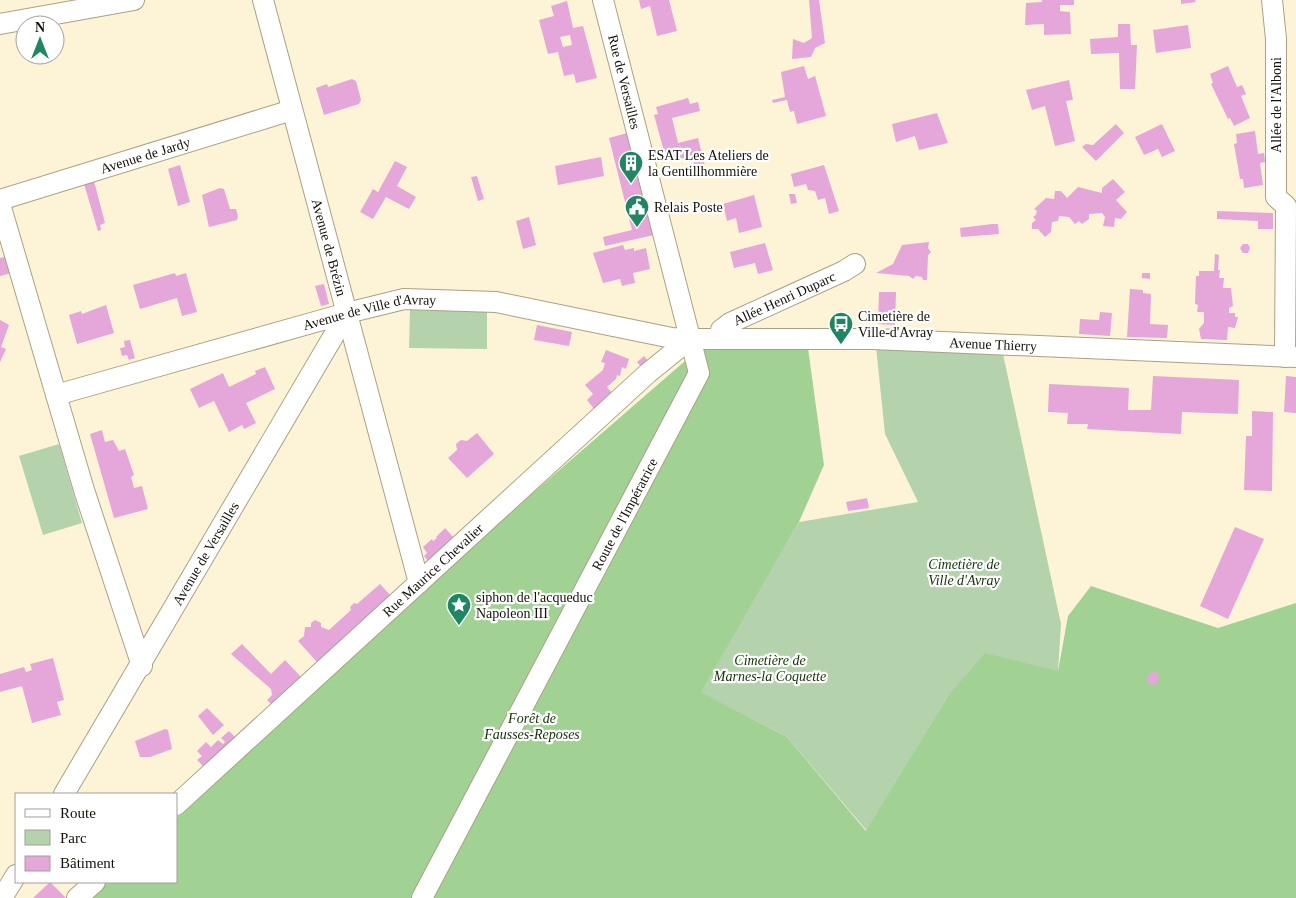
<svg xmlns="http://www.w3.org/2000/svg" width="1296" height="898" font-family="Georgia,serif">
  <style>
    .green { fill: #b4d3ac }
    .forest { fill: #a1d294 }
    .building { fill: #e5a6d9; fill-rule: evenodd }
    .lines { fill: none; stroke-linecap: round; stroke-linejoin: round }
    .minor-casing { stroke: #a9a186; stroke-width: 22 }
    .minor { stroke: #fff; stroke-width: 20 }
    .labels { text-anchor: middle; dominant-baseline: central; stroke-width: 4.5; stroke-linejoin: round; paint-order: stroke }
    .street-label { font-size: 14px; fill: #131007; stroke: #fff }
    .poi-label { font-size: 14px; fill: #131007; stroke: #fff; text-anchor: start }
    .park-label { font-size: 14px; font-style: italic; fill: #123107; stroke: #fff }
  </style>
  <rect width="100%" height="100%" fill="#fdf4d7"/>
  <path class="green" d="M410,310L487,311V349L409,348Z
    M876,347L1003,354L1061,624L1058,672L948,696L867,831L787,737L700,692L799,522L918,502L885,434Z
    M59,444L82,523L43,535L19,456Z"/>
  <path class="forest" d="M700,348H808L824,465L799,522L701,692L787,737L866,831L948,696L985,653L1058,671L1068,616L1091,586L1218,628L1296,603V898H88L106,882H176V818L534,492Z"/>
  <path class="building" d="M639,0H669L677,31L657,36L650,6L641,9Z
    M809,0H819L825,43L815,48L811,57L792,59L793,39L804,43L812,38Z
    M1042,0H1074V5H1060V11L1070,12L1071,34L1044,35V24L1025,25L1026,3L1042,2Z
    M1181,0H1195L1196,2L1181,4Z
    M567,1L573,28L583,26L597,78L576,83L574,74L564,76L558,52L548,54L539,20L554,16L551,6ZM570,35L572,45L563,47L560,37Z
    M1118,24H1130L1131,45H1137L1135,89H1120L1119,53L1091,54L1090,39L1118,37Z
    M1188,25L1191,48L1156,53L1153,30Z
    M804,66L808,79L815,76L826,116L797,124L794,111L790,112L787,100L773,103L772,100L785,97L781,72Z
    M1228,66L1237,87L1242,85L1246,94L1241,96L1250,118L1234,126L1230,118L1228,119L1211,84L1213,83L1210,74Z
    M352,79L356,81L361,100L359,104L324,115L316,88L327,84L328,87Z
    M1069,80L1073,100L1066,101L1075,141L1055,146L1045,106L1032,110L1026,90Z
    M688,98L690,104L698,102L700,111L672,118L678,143L698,138L707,174L697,176L692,156L667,162L654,115L658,114L656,107Z
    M937,113L948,143L919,150L915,136L896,142L892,124Z
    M1116,124L1124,133L1096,161L1082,147L1086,144L1093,145Z
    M1162,124L1175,151L1162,157L1158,149L1144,155L1135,137Z
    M1255,131L1258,154L1264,153L1265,162L1260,163L1263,185L1244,188L1243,179H1240L1234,144L1237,143L1236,134Z
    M627,133L654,235L605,246L603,237L632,230L609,138Z
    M601,157L604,176L558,185L555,166Z
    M395,161L407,167L397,186L416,197L409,209L386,197L373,219L360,212L373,189L378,192Z
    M180,165L190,202L178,206L168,169Z
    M824,165L839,211L829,214L825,198L818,200L815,191L808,190L806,184L794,187L791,174Z
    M477,176L484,199L478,201L471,177Z
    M1113,179L1125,192L1116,200L1127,212L1121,219L1115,218L1114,227L1103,226L1105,217L1102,213L1089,214V219L1082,224L1079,221L1075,224L1069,217L1059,216L1058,221L1052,222L1051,232L1045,237L1038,229H1032V223L1036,220L1033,217L1036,215L1037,211L1034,209L1046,198L1054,199L1055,191H1061L1067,198L1078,187L1102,193V188Z
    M94,181L105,223L100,225L101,230L98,231L84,184Z
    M220,188L224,189L230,209H236L238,216L237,220L209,227L202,195Z
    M789,194H795L797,203L791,204Z
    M754,195L762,227L739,233L736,218L727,221L723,204Z
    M1217,211L1273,213V229H1258V221L1217,219Z
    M529,217L536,245L523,249L516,221Z
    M992,224H998L999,234L961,237L960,228Z
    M929,242L928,248L931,252L928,255L927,280H923L922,277L916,276L913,279L909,276L876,273L893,264L902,245Z
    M765,243L773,270L758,274L755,263L734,268L730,252Z
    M1243,244H1248L1250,248L1248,253H1243L1240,248Z
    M623,245L625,250L634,248V251L646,248L650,269L633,273L635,283L622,286L620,279L603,283L593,253Z
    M1215,254L1219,255L1218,270H1220L1219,278H1224L1223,288H1231L1233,306L1229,308V313H1235V317H1238L1235,328L1228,327L1227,340L1201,339L1199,329L1204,323V312H1197L1198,305L1195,304L1196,276H1199V271H1214Z
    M8,256L12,273L0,276V258Z
    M175,273L176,276L186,273L197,312L182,316L177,298L140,309L133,285Z
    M1142,273H1150V279L1142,278Z
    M324,284L329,304L321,306L315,286Z
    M1130,289L1143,290V293L1151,294L1150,324L1168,325L1167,338L1127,337Z
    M879,292H896L895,325L878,324Z
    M106,305L114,333L77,344L69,315L81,311L82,314Z
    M1100,312L1112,313L1110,336L1079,334L1080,319L1099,320Z
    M0,320L9,325L1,347L6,349L0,362Z
    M537,325L572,332L569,346L534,340Z
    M130,340L135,358L129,360L127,355L122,356L120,348L125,347L124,341Z
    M606,350L629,359L626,369L622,367L620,376L617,375L616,379L607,387L613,394L595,410L587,400L593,394L585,385L603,370L605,363L601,362Z
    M644,356L649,362L642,368L637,362Z
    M265,367L275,389L246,403L256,423L244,429L242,425L229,432L214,401L199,408L190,389L223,373L229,387L256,374L255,371Z
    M1153,376L1239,380L1238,414L1182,412L1181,434L1087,429L1088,424H1067L1068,413L1048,412L1049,384L1129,388L1128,410H1151Z
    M1286,376L1296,377V413L1284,412Z
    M1252,411L1273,412L1272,491L1244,490L1246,436H1252Z
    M102,430L105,442L113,440L119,451L125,449L134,475L131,477L134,488L142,486L148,509L114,518L90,434Z
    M477,433L494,454L467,478L448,458L457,450L456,444L461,440L467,441Z
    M867,498L869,508L848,511L846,502Z
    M1235,527L1264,539L1228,619L1200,606Z
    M445,528L454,538L428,561L424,556L427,553L423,547L432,539L433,541L437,538L436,537Z
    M380,584L390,595L317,662L298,641L304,636L305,627H311V623L315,620L321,623V627L329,630L351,610L350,607L354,603L357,604Z
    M242,644L271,674L285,660L301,677L272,705L267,700L272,695L271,689L231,654Z
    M53,658L64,700L57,702L61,715L32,723L22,686L0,692V674L24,667L26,672L32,670L30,664Z
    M1152,671L1158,673L1159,680L1155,685L1148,683V676Z
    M207,708L224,725L213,735L198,716Z
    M165,729L168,730L172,749L150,757H140L135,741Z
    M229,731L237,739L206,769L197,760L202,756L197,751L206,742L211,747L218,740L223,744L225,742L221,738Z
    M50,882L66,898H33Z"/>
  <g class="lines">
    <defs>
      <g id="minor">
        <path id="s1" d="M263,0L419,583"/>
        <path d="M1272,0L1276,39V197L1286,206"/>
        <path d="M0,24L134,0"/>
        <path id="s2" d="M0,200L292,110"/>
        <path d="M0,204L84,490L142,666"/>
        <path id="s3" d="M721,339V330L730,323L844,271L855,264"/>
        <path d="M1285,357L1286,206"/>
        <path id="s4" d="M56,395L347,313L404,299L496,302L672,338L690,339H873L1296,357"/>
        <path id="s5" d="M64,794L347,313"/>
        <path id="s6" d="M176,805L648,373L690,339"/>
        <path d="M2,898L16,875"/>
        <path d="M77,898L95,882"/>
        <path id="s7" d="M422,898L699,373L603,0"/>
      </g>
    </defs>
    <use href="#minor" class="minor-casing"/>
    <use href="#minor" class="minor"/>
  </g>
  <defs>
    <symbol id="building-pin" viewBox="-11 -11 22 30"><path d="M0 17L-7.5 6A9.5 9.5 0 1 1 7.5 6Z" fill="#208661" stroke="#fff"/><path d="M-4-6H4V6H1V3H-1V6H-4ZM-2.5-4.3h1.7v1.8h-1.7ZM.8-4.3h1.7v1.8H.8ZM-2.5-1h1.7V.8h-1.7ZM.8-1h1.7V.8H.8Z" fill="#fff"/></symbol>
    <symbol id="civic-pin" viewBox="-11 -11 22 30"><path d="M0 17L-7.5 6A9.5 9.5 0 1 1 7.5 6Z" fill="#208661" stroke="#fff"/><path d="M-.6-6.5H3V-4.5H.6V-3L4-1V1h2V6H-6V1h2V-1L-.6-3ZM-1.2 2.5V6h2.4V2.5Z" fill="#fff"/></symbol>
    <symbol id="bus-pin" viewBox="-11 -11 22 30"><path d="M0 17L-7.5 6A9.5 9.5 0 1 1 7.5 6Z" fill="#208661" stroke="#fff"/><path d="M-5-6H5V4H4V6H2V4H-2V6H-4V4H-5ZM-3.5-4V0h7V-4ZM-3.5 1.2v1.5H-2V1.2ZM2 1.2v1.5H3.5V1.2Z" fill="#fff"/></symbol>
    <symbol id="sight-pin" viewBox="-11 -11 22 30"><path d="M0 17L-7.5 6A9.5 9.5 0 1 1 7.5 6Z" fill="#208661" stroke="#fff"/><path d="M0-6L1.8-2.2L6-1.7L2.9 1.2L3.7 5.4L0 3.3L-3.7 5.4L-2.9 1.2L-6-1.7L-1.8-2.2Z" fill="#fff"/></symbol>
  </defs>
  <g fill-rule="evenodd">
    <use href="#building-pin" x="617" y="149" width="28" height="38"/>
    <use href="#civic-pin" x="623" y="193" width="28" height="38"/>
    <use href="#bus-pin" x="827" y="310" width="28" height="38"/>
    <use href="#sight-pin" x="445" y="591" width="28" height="38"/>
  </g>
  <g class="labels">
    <g class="street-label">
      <text transform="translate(624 82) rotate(76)">Rue de Versailles</text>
      <text transform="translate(1276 105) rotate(-90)">Allée de l'Alboni</text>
      <text stroke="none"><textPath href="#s2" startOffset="152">Avenue de Jardy</textPath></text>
      <text stroke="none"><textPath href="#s1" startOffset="256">Avenue de Brézin</textPath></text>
      <text stroke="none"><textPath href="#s3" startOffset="80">Allée Henri Duparc</textPath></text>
      <text stroke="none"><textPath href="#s4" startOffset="325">Avenue de Ville d'Avray</textPath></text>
      <text stroke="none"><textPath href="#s4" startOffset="954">Avenue Thierry</textPath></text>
      <text stroke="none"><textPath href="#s7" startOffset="434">Route de l'Impératrice</textPath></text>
      <text stroke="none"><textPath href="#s5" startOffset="279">Avenue de Versailles</textPath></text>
      <text stroke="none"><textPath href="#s6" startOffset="348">Rue Maurice Chevalier</textPath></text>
    </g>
    <g class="poi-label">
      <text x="648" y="155">ESAT Les Ateliers de<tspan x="648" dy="16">la Gentillhommière</tspan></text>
      <text x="654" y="207">Relais Poste</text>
      <text x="858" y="316">Cimetière de<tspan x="858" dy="16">Ville-d'Avray</tspan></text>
      <text x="476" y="597">siphon de l'acqueduc<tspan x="476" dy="16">Napoleon III</tspan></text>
    </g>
    <g class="park-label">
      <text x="964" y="564">Cimetière de<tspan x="964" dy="16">Ville d'Avray</tspan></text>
      <text x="770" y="660">Cimetière de<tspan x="770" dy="16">Marnes-la Coquette</tspan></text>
      <text x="532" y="718">Forêt de<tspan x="532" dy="16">Fausses-Reposes</tspan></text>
    </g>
  </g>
  <rect x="15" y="793" width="162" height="90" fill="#ffffff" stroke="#a19f9c"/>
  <rect x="25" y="809" width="25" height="8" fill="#ffffff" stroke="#a19f9c"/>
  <text x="60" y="818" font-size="15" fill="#131007">Route</text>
  <rect x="25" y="830" width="25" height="15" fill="#b4d3ac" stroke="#a19f9c"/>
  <text x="60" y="843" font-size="15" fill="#131007">Parc</text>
  <rect x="25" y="856" width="25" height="15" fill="#e5a6d9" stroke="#a19f9c"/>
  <text x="60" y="868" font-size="15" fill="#131007">Bâtiment</text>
  <g transform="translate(40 40)"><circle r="24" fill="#ffffff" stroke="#a19f9c"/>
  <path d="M0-4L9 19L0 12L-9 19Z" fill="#208661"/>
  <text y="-8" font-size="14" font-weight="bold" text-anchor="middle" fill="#131007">N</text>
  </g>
</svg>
